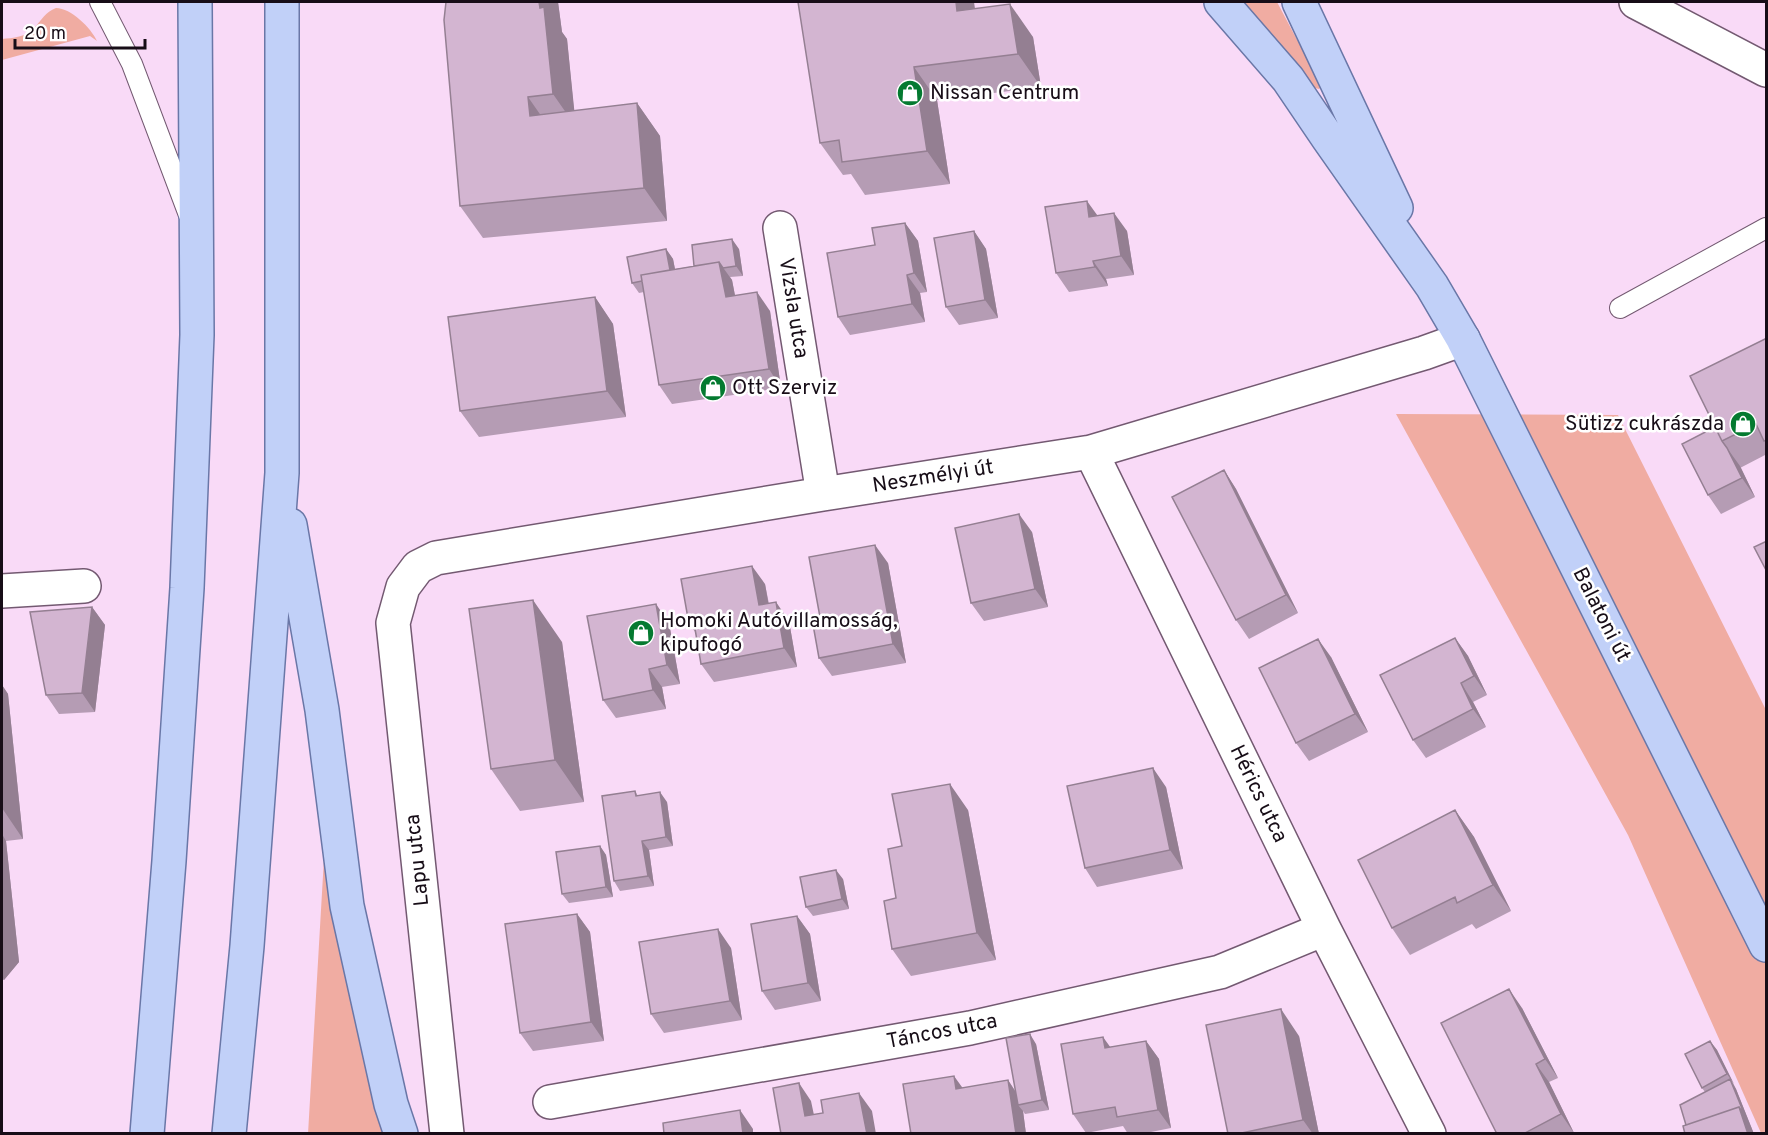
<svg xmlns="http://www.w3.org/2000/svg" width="1768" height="1135" font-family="Overpass,sans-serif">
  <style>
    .green { fill: #f0aca2 }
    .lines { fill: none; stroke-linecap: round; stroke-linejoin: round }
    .service-casing { stroke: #735971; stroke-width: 22 }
    .minor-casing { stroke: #735971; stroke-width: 36 }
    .tertiary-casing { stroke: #735971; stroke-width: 36 }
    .primary-casing { stroke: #6a77a7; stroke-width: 36 }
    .service { stroke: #fff; stroke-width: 20 }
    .minor { stroke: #fff; stroke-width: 33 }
    .tertiary { stroke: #fff; stroke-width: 33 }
    .primary { stroke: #c1d0f8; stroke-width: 33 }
    .wall { fill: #b59cb4 }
    .shaded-wall { fill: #947f92 }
    .building { fill: #d3b5d1; stroke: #947f92; stroke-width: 1.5 }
    .labels { text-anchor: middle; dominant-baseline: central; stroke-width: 5; stroke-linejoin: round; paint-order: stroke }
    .poi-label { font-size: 21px; fill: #170d17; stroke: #fff; text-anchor: start }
    .street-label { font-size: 21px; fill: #170d17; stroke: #fff }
  </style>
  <rect width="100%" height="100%" fill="#f9daf7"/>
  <path class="green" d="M1244,2H1277L1320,83L1321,87L1319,89L1315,88Z
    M56,8C71,8 91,28 97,41L90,36L2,60V39C13,38 26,37 34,28C42,20 45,12 56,8Z
    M1396,414L1618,415L1766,710V1133H1761L1628,835Z
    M329,772L401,1133L308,1134Z"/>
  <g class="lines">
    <defs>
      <path id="service" d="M100,2L132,64L189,215
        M1620,308L1766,228"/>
      <path id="minor" d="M780,228L823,494
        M1091,452L1324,929L1429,1134
        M2,591L84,586
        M550,1102L970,1028L1220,972L1324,929
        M447,1134L393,623L403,587L418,567L436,558L823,494L1091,452L1424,353L1463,339"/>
      <path id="tertiary" d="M1636,2L1766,70"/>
      <path id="primary" d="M1221,2L1288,79L1328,138L1432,286L1463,339L1766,945
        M1299,2L1396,208
        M290,525L322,710L347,906L391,1104L401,1134
        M147,1134L169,861L187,588L197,335L195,2
        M229,1134L247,946L282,473V2"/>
    </defs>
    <use href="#service" class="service-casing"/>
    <use href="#minor" class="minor-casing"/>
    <use href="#tertiary" class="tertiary-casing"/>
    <use href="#primary" class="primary-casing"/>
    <use href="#service" class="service"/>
    <use href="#minor" class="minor"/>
    <use href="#tertiary" class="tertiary"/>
    <use href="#primary" class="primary"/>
  </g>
  <path class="wall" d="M446,2H558L562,32L567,39L574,111L637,103L660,136L667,221L483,238L460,206Z
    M975,8L1033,37L1041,87L937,100L950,184L865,195L851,174L843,175L820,143Z
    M1098,216L1127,231L1134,275L1106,279L1108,286L1069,292L1056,273Z
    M905,223L918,241L927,292L920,293L925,322L850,335L838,317L875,245Z
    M974,231L986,249L998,318L959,325L946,307Z
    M666,249L673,259L675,269L694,266L739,249L743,276L730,277L732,280L735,296L770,311L781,388L672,404L659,385L644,292L639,293L632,283Z
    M595,297L613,324L626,417L479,437L460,411Z
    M1767,338V454L1740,468V466L1755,497L1721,514L1708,495L1715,427Z
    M1224,470L1236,489L1298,613L1249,639L1236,620Z
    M1032,532L1048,607L984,621L971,603Z
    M888,563L906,663L832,676L819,658L820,617Z
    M765,584L769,604L789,621L797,667L714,682L701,664L696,633L689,624Z
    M92,607L105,625L95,712L59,714L46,695Z
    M669,623L680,684L662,687L666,709L616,718L603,700Z
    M1455,638L1468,656L1487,695L1473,702L1486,727L1426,758L1413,740Z
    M562,642L584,802L520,811L491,769Z
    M1331,657L1368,732L1309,761L1296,743Z
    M2,685L8,694L23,839L6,841L19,962L4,980H2Z
    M1166,787L1183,869L1097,887L1085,868Z
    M635,791L638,796L667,802L673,846L649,850L654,886L620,891L614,881Z
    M968,810L996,960L911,976L892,949L896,898L902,846Z
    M1455,810L1474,837L1511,911L1476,929L1472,924L1410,955L1392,928Z
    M600,846L606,855L613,897L569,903L562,894Z
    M843,879L849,909L813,916L806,907Z
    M577,914L590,932L604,1041L533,1051L520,1033Z
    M797,916L810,934L821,1001L775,1010L762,991Z
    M731,948L742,1020L664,1033L651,1014Z
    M1522,1008L1558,1078L1549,1082L1574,1133L1573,1134H1497Z
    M1299,1036L1319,1134H1228Z
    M1146,1041L1159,1059L1171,1128L1141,1134H1128L1123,1126L1086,1133L1073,1114L1110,1047Z
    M1710,1041L1717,1050L1736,1089L1754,1134H1685L1686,1125L1705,1092L1702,1088Z
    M1036,1044L1049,1110L1025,1114L1023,1111L1026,1134H911L963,1088L1008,1080L1016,1092Z"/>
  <path class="shaded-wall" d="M539,2H558L562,32L567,39L576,127L553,94Z
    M956,2H974L980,43L957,11Z
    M1010,4L1033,37L1041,87L1018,54Z
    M914,67L937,100L950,184L927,151Z
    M528,97L551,130L530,116Z
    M637,103L660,136L667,221L644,188Z
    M1087,201L1100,219L1089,217Z
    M1114,213L1127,231L1134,275L1121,256Z
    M905,223L918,241L927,292L914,273Z
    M974,231L986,249L998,318L985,300Z
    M732,239L739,249L743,276L736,266Z
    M666,249L673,259L678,285L671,275Z
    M1093,261L1106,279L1108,286L1095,267Z
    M719,262L732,280L739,316L726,297Z
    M907,275L920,293L925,322L912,304Z
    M757,292L770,311L781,388L769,369Z
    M595,297L613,324L626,417L607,391Z
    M1727,448L1740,466L1755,497L1742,478Z
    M1224,470L1236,489L1298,613L1286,595Z
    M1019,514L1032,532L1048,607L1035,589Z
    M875,545L888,563L906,663L893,644Z
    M752,566L765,584L772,624L759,605Z
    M533,600L562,642L584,802L555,760Z
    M776,602L789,621L797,667L784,648Z
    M656,604L669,623L680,684L667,665Z
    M92,607L105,625L95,712L82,693Z
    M1455,638L1468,656L1487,695L1474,676Z
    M1318,639L1331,657L1368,732L1355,714Z
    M649,669L662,687L666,709L653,690Z
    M1461,683L1473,702L1486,727L1473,709Z
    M2,685L8,694L23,839L2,808Z
    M1153,768L1166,787L1183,869L1170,850Z
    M950,784L968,810L996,960L977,933Z
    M660,792L667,802L673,846L666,837Z
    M1455,810L1474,837L1511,911L1493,885Z
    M2,834L6,841L19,962L4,980L2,976Z
    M642,841L649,850L654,886L648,876Z
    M600,846L606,855L613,897L606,887Z
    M836,870L843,879L849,909L842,899Z
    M577,914L590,932L604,1041L591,1022Z
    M797,916L810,934L821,1001L808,983Z
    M718,929L731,948L742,1020L730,1001Z
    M1509,989L1522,1008L1558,1078L1545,1059Z
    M1281,1009L1299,1036L1319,1134H1313L1303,1120Z
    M1030,1034L1036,1044L1049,1110L1042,1100Z
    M1103,1037L1116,1055L1105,1048Z
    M1146,1041L1159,1059L1171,1128L1158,1110Z
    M1710,1041L1717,1050L1734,1084L1727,1074Z
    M1536,1064L1549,1082L1574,1133L1561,1114Z
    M954,1076L967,1094L956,1089Z
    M1730,1079L1736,1089L1754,1134H1748Z
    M1008,1080L1020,1099L1018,1105L1023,1111L1026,1134H1016Z
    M799,1083L811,1101L818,1134L805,1116Z
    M859,1093L872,1111L876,1134H867Z
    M740,1110L753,1129V1134H743Z"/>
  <path class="building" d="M446,2H539L540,8L544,7L553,94L528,97L530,116L637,103L644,188L460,206L444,20Z
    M798,2H956L957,11L1010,4L1018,54L914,67L927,151L842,162L839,140L820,143Z
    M1087,201L1089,217L1114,213L1121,256L1093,261L1095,267L1056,273L1045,207Z
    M905,223L914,273L907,275L912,304L838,317L827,253L875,245L872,228Z
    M974,231L985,300L946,307L934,238Z
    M732,239L736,266L723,268L719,262L694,266L692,245Z
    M666,249L670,270L641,275L642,281L632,283L627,257Z
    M719,262L726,297L757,292L769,369L659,385L641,275Z
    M595,297L607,391L460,411L448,317Z
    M1767,338V440L1764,441L1756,424L1722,441L1690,376Z
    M1715,427L1722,441L1727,448L1742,478L1708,495L1682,444Z
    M1224,470L1286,595L1236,620L1172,497Z
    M1019,514L1035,589L971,603L955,528Z
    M1767,541V572L1754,547Z
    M875,545L893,644L819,658L812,619L820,617L809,557Z
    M752,566L759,605L776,602L784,648L701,664L694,623L689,624L681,579Z
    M533,600L555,760L491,769L469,609Z
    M656,604L667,665L649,669L653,690L603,700L587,616Z
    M92,607L82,693L46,695L30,612Z
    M1455,638L1474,676L1461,683L1473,709L1413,740L1380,675Z
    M1318,639L1355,714L1296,743L1259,668Z
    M1153,768L1170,850L1085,868L1067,786Z
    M950,784L977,933L892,949L884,901L896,898L888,849L902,846L892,794Z
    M635,791L636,796L660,792L666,837L642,841L648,876L614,881L602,796Z
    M1455,810L1493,885L1457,903L1455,897L1392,928L1358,860Z
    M600,846L606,887L562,894L556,852Z
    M836,870L842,899L806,907L800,877Z
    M577,914L591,1022L520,1033L505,924Z
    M797,916L808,983L762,991L751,924Z
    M718,929L730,1001L651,1014L639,942Z
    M1509,989L1545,1059L1536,1064L1561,1114L1523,1134H1497L1441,1023Z
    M1281,1009L1303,1120L1237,1134H1228L1206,1025Z
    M1030,1034L1042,1100L1018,1105L1006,1038Z
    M1103,1037L1105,1048L1146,1041L1158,1110L1117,1117L1115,1107L1073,1114L1061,1044Z
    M1710,1041L1727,1074L1702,1088L1685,1054Z
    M954,1076L956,1089L1008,1080L1016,1134H911L903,1084Z
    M1730,1079L1745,1116L1739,1107L1686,1125L1680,1105Z
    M799,1083L805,1116L823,1113L821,1100L859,1093L867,1134H781L773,1088Z
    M1739,1107L1748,1134H1685L1683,1126Z
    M740,1110L743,1134H664L663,1123Z"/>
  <defs>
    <symbol id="shop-disc" viewBox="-11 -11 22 22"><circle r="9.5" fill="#047a30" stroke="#fff"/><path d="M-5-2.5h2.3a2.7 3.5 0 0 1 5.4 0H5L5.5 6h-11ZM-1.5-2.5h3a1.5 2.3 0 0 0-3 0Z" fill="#fff"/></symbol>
  </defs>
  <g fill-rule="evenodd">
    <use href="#shop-disc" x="895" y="78" width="30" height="30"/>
    <use href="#shop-disc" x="698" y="373" width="30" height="30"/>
    <use href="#shop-disc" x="1728" y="409" width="30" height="30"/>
    <use href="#shop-disc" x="626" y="618" width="30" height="30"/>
  </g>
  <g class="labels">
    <g class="poi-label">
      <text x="930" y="93">Nissan Centrum</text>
      <text x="732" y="388">Ott Szerviz</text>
      <text x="1724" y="424" text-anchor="end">Sütizz cukrászda</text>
      <text x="660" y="621">Homoki Autóvillamosság,<tspan x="660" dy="24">kipufogó</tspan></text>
    </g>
    <g class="street-label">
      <text transform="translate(793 308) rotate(81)">Vizsla utca</text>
      <text transform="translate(933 477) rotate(-9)">Neszmélyi út</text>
      <text transform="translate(1601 615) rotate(63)">Balatoni út</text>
      <text transform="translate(1258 794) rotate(64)">Hérics utca</text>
      <text transform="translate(418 860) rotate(-96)">Lapu utca</text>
      <text transform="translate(942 1032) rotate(-11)">Táncos utca</text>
    </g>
  </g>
  <rect width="1768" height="1135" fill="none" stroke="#170d17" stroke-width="6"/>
  <path d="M15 39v9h130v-9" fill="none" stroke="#170d17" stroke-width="3"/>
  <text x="24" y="39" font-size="18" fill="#170d17" stroke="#ffffff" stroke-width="4.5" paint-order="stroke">20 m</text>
</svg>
